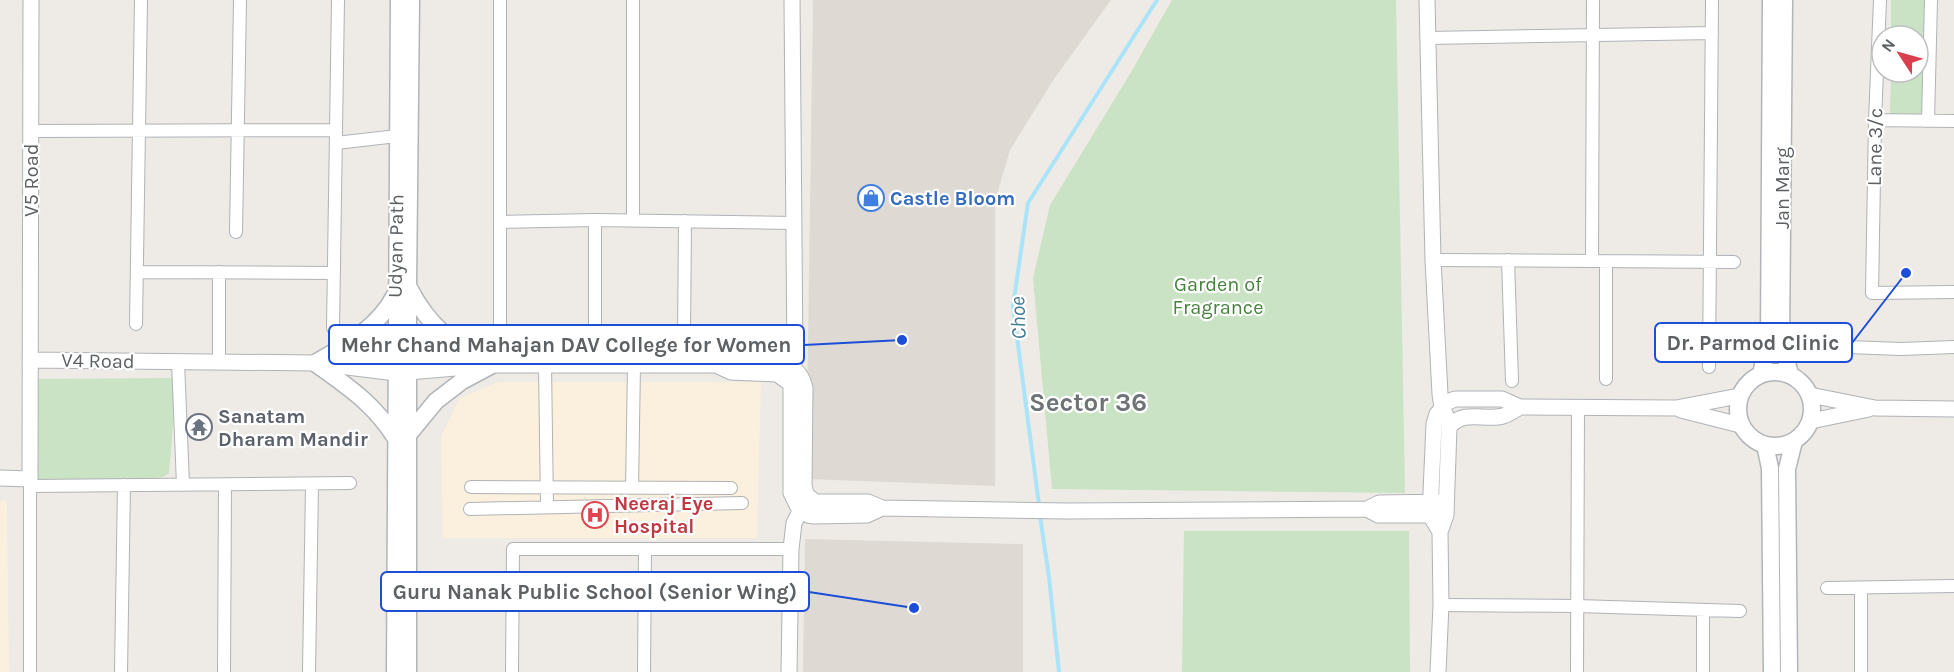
<svg xmlns="http://www.w3.org/2000/svg" width="1954" height="672" font-family="Karla,sans-serif">
  <style>
    .commercial { fill: #fbefdd }
    .education { fill: #dedad3 }
    .green { fill: #c9e3c4 }
    .lines { fill: none; stroke-linecap: round; stroke-linejoin: round }
    .stream { stroke: #abe4f8; stroke-width: 4 }
    .minor-casing { stroke: #b0b3b6; stroke-width: 14 }
    .tertiary-casing { stroke: #b0b3b6; stroke-width: 17 }
    .secondary-casing { stroke: #b1b5b9; stroke-width: 19 }
    .minor { stroke: #fff; stroke-width: 12 }
    .tertiary { stroke: #fff; stroke-width: 15 }
    .secondary { stroke: #fff; stroke-width: 16 }
    .labels { text-anchor: middle; dominant-baseline: central; stroke-width: 4.5; stroke-linejoin: round; paint-order: stroke }
    .street-label { font-size: 20px; fill: #5d6164; stroke: #fff }
    .shop-label { font-size: 20px; font-weight: bold; fill: #366cbe; stroke: #fff; text-anchor: start }
    .park-label { font-size: 20px; fill: #46833d; stroke: #fff }
    .worship-label { font-size: 20px; font-weight: bold; fill: #5b616d; stroke: #fff; text-anchor: start }
    .health-label { font-size: 20px; font-weight: bold; fill: #be3a42; stroke: #fff; text-anchor: start }
    .water-label { font-size: 21px; font-style: italic; fill: #437b97; stroke: #fff }
    .district-label { font-size: 26px; font-weight: bold; fill: #6e7376; stroke: #fff }
    .leader { fill: none; stroke: #1d4ed8; stroke-width: 2 }
    .callout-dot { fill: #1d4ed8; stroke: #fff; stroke-width: 2 }
    .callout { fill: #fff; stroke: #1d4ed8; stroke-width: 2 }
    .callout-label { font-size: 21px; text-anchor: middle; font-weight: bold; fill: #5d6164 }
  </style>
  <rect width="100%" height="100%" fill="#eeeae5"/>
  <path class="commercial" d="M498,382H761L757,538H443L441,437L459,399Z
    M7,500L9,672H0V501Z"/>
  <path class="education" d="M813,0H1111L1054,79L1010,150L995,201V486L806,479Z
    M805,539L1023,544V672H803Z"/>
  <path class="green" d="M1172,0H1396L1405,493L1052,489L1033,278L1050,205L1130,74Z
    M1891,0H1926L1925,114H1890L1891,72H1918V36H1891Z
    M177,378L169,473L163,477L152,478L36,480L38,379Z
    M1184,531H1409L1410,672H1182Z"/>
  <g class="lines">
    <path class="stream" d="M1039,505L1013,306L1028,203L1157,0
      M1040,516L1049,577L1059,672"/>
    <defs>
      <path id="minor" d="M1880,0L1875,120L1872,293L1954,292
        M1428,38L1712,33
        M1875,120L1954,121
        M1928,121L1931,0
        M31,131L336,130
        M336,143L397,136
        M595,220V340
        M633,221V0
        M500,222L595,220L794,223
        M236,232L240,0
        M1433,260L1734,262
        M1508,260L1512,381
        M1592,261L1593,0
        M1606,261V379
        M137,272L334,273
        M136,324L141,0
        M333,328L338,0
        M684,339L685,221
        M1847,347L1901,349L1954,347
        M480,358L487,340L500,331V0
        M178,362L183,485
        M219,362V272
        M545,365L547,506
        M1709,367L1712,0
        M30,486L350,483
        M471,487L731,488
        M632,488L634,365
        M470,509L742,503
        M1827,588L1954,586
        M1861,588V672
        M1441,605L1577,606L1740,611
        M1703,610V672
        M30,672V479
        M121,672L124,485
        M224,672L225,485
        M309,672L312,484
        M512,672L513,549H791
        M644,672L645,549
        M1577,672L1578,407"/>
      <path id="tertiary" d="M1427,0L1433,260L1440,394L1442,408L1451,425
        M30,360L315,363L396,373L492,365H716C731,359 742,359 757,361C780,362 799,362 805,388L804,485L806,494L815,502H868L882,508L1067,511L1367,509L1379,503L1445,502
        M342,360L408,353L464,361
        M716,365L731,372L777,374L791,384V493L798,507L808,515L814,516L867,515L882,508
        M786,380L793,368L795,360L792,0
        M1810,395L1875,408L1954,409
        M1681,410L1740,425
        M1811,421L1869,409
        M0,478L30,479L31,0
        M1367,509L1378,515H1438
        M1440,532L1430,515L1434,424L1437,414L1442,408L1448,402L1455,399H1502L1520,407L1676,408L1739,396
        M789,672L791,549L794,523L805,502
        M1438,672L1441,605L1440,532L1446,515L1449,427C1463,409 1485,421 1503,416C1509,414 1515,410 1520,407"/>
      <path id="secondary" d="M1784,0L1781,341L1790,374
        M409,288C430,329 453,343 492,365
        M395,295C379,327 345,346 315,363C348,387 372,402 395,437
        M1738 409a37 37 0 1 1 74 0a37 37 0 1 1-74 0Z
        M1761,374L1769,339L1771,0
        M408,435L436,401L462,381L492,365
        M1765,445L1770,468L1772,672
        M395,672L399,0
        M408,672V286L411,0
        M1789,672L1787,469L1794,441"/>
    </defs>
    <use href="#minor" class="minor-casing"/>
    <use href="#tertiary" class="tertiary-casing"/>
    <use href="#secondary" class="secondary-casing"/>
    <use href="#minor" class="minor"/>
    <use href="#tertiary" class="tertiary"/>
    <use href="#secondary" class="secondary"/>
  </g>
  <defs>
    <symbol id="shop-ring" viewBox="-11 -11 22 22"><circle r="9.5" fill="#fff" stroke="#3f7fe0" stroke-width="1.5"/><path d="M-5-2.5h2.3a2.7 3.5 0 0 1 5.4 0H5L5.5 6h-11ZM-1.5-2.5h3a1.5 2.3 0 0 0-3 0Z" fill="#3f7fe0"/></symbol>
    <symbol id="temple-ring" viewBox="-11 -11 22 22"><circle r="9.5" fill="#fff" stroke="#6b7280" stroke-width="1.5"/><path d="M0-6L5-2H3V0L6.5 2.5H4V6H1.5V3h-3V6H-4V2.5H-6.5L-3 0V-2H-5Z" fill="#6b7280"/></symbol>
    <symbol id="hospital-ring" viewBox="-11 -11 22 22"><circle r="9.5" fill="#fff" stroke="#e0444e" stroke-width="1.5"/><path d="M-5-5h3v3.5h4V-5h3V5h-3V1.5h-4V5h-3Z" fill="#e0444e"/></symbol>
  </defs>
  <g fill-rule="evenodd">
    <use href="#shop-ring" x="856" y="183" width="30" height="30"/>
    <use href="#temple-ring" x="184" y="412" width="30" height="30"/>
    <use href="#hospital-ring" x="580" y="500" width="30" height="30"/>
  </g>
  <g class="labels">
    <g class="street-label">
      <text transform="translate(1875 147) rotate(-89)">Lane 3/c</text>
      <text transform="translate(31 180) rotate(-90)">V5 Road</text>
      <text transform="translate(1782 188) rotate(-90)">Jan Marg</text>
      <text transform="translate(396 246) rotate(-89)">Udyan Path</text>
      <text transform="translate(98 361) rotate(1)">V4 Road</text>
    </g>
    <g class="shop-label">
      <text x="890" y="198">Castle Bloom</text>
    </g>
    <g class="park-label">
      <text x="1218" y="284">Garden of<tspan x="1218" dy="23">Fragrance</tspan></text>
    </g>
    <g class="worship-label">
      <text x="218" y="416">Sanatam<tspan x="218" dy="23">Dharam Mandir</tspan></text>
    </g>
    <g class="health-label">
      <text x="614" y="503">Neeraj Eye<tspan x="614" dy="23">Hospital</tspan></text>
    </g>
    <g class="water-label">
      <text transform="translate(1018 318) rotate(-92)">Choe</text>
    </g>
    <g class="district-label">
      <text x="1088" y="402">Sector 36</text>
    </g>
  </g>
  <path class="leader" d="M1906 273L1852 343M902 340L804 345M914 608L809 592"/>
  <g class="callout-dot">
    <circle cx="1906" cy="273" r="6"/>
    <circle cx="902" cy="340" r="6"/>
    <circle cx="914" cy="608" r="6"/>
  </g>
  <g class="callout">
    <rect x="1655" y="323" width="197" height="39" rx="6"/>
    <rect x="329" y="325" width="475" height="39" rx="6"/>
    <rect x="381" y="572" width="428" height="39" rx="6"/>
  </g>
  <g class="callout-label">
    <text x="1753" y="350">Dr. Parmod Clinic</text>
    <text x="566" y="352">Mehr Chand Mahajan DAV College for Women</text>
    <text x="595" y="599">Guru Nanak Public School (Senior Wing)</text>
  </g>
  <g transform="translate(1900 54) rotate(306)"><circle r="28" fill="#ffffff" stroke="#bec0c1" stroke-width="1.5"/>
  <path d="M0-4.5L10 22L0 15L-10 22Z" fill="#da3f4e"/>
  <text y="-9" font-size="16" font-weight="bold" text-anchor="middle" fill="#5d6164">N</text>
  </g>
</svg>
